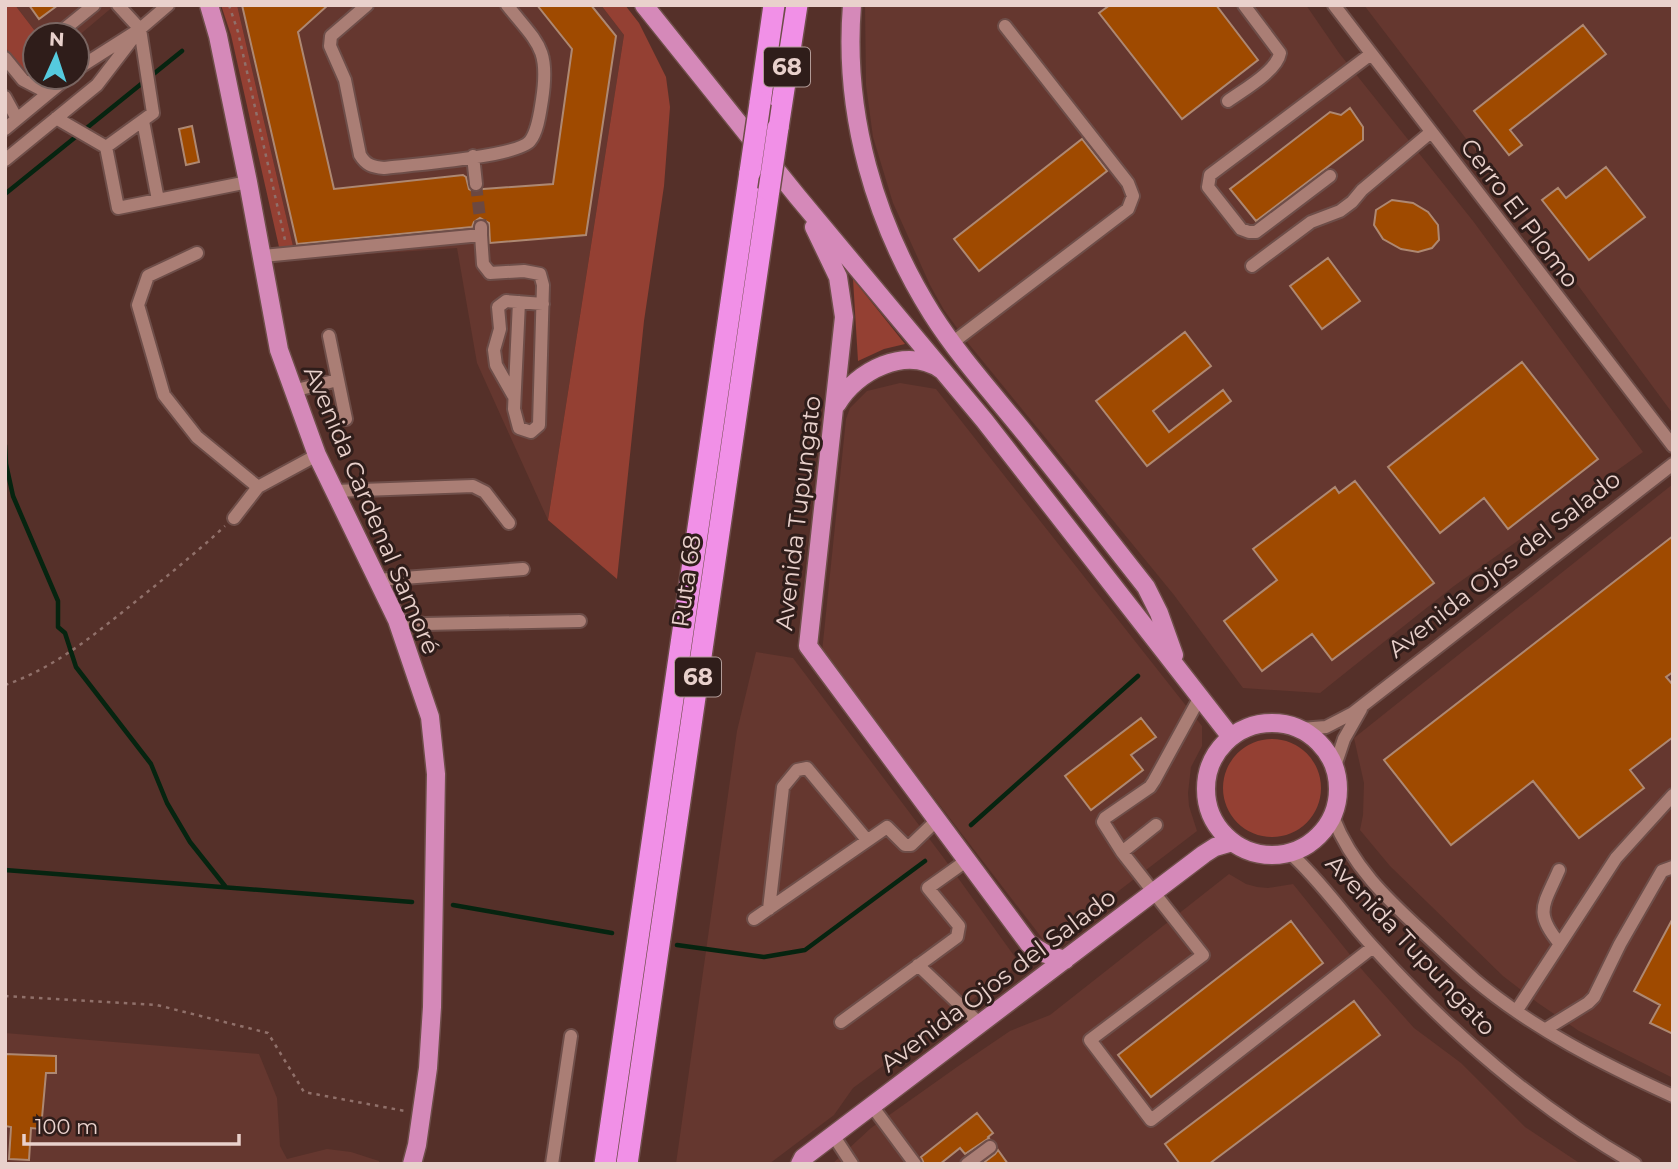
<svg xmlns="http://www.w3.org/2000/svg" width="1678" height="1169" font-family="Montserrat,sans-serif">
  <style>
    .built { fill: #65372f }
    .green { fill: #944033 }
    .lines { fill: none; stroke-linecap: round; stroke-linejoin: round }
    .stream { stroke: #062410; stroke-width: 4.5 }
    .building { fill: #9f4a00; stroke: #ae8872; stroke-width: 2 }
    .minor-tunnel { stroke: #6b4841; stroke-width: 12; stroke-dasharray: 12 6; stroke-linecap: butt }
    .minor-casing { stroke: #6e4e49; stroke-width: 16 }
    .major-casing { stroke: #6e4e49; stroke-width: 21 }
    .highway-casing { stroke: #6e4e49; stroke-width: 24 }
    .path { stroke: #90706a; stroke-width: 2.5; stroke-dasharray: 3.5 5; stroke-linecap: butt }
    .minor { stroke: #aa7e75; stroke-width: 12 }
    .major { stroke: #d589b9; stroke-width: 18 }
    .highway { stroke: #f190e7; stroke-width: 21 }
    .highway-bridge-casing { stroke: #6e4e49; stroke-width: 24; stroke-linecap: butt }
    .highway-bridge { stroke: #f190e7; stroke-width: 21 }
    .labels { text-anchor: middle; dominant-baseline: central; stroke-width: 6; stroke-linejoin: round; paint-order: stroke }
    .shield { fill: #2f1d1a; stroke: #b19b97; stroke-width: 2 }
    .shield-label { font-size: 23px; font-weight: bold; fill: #e9d1cc }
    .street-label { font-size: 24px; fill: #e9d1cc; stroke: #2f1d1a }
  </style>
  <rect width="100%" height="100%" fill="#553029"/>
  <path class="built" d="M15,5H115L77,37L38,35Z
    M237,5H601L624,35L548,520L477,363L457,248L296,259Z
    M865,5H1306L1339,53L1473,221L1643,452L1454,586L1320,693L1243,688L1174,595L968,343L944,310L930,285L893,203L873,137L866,85Z
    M1364,5H1673V414L1580,288Z
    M900,383L936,389L1202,726V746L1191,767L1188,793L1189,806L1197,831L1061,935L1045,942L822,652L846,419L850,408L867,391Z
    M1673,484V1078L1579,1031L1538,1003L1503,976L1390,866L1360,830L1363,815L1364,783L1354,738Z
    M756,652L793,658L943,857L1020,964L853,1088L834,1115L769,1164H676L737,731Z
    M1229,874L1246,884L1257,887L1268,888L1293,884L1364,972L1414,1028L1461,1063L1525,1127L1581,1164H832L871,1128L957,1067L1010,1031L1050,1015Z
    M5,1033L259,1054L277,1098L280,1146L287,1159L327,1149L351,1152L379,1161V1164H5Z"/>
  <path class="green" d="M5,5H15L38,35H35V77H43L38,81C0,58 5,46 5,5Z
    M221,5H237L293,246L279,247L231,35Z
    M601,5H625L639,23L666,77L670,107L664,186L644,321L617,579L548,520L624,35Z
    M853,279L905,344L884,349L858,361Z
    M1223 788a49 49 0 1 1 98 0a49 49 0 1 1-98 0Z"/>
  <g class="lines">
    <path class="stream" d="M5,194L182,51
      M5,445L6,464L13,496L58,601V627L65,633L76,667L151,764L167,803L190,842L225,886
      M971,825L1138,676
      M5,870L412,902
      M453,905L612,933
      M677,945L764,957L805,950L925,861"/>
  </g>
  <path class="building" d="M29,5H58L39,19Z
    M242,5H328L298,32L334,189L463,175L466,177L469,189L476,193L483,189L553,184L572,49L537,5H591L616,36L586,235L490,243L489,223L480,218L474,222L472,227L297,244Z
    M1110,5H1216L1258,60L1182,119L1099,13Z
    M1583,25L1606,54L1510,130L1522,145L1509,155L1474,111Z
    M1350,108L1363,127V140L1256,221L1230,189L1330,112L1341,115Z
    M192,126L199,162L186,165L179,129Z
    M1082,139L1107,171L979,271L954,239Z
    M1606,167L1645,217L1589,260L1542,200L1558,188L1566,198Z
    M1392,200L1413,203L1428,212L1438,225L1439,240L1432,248L1418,252L1401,249L1383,239L1374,225L1376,210Z
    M1328,258L1360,301L1322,329L1290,286Z
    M1185,332L1211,366L1153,411L1169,432L1223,390L1231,401L1147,466L1096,401Z
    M1522,362L1598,459L1508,529L1484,498L1440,533L1388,467Z
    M1355,481L1434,583L1332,660L1312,634L1262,671L1224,621L1277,580L1253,549L1335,487L1339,493Z
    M1673,536V672L1666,677L1673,685V737L1630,770L1644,788L1579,838L1533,781L1451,845L1384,760Z
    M1141,718L1156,737L1131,755L1143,770L1091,810L1065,776Z
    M1673,918V1034L1650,1023L1660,1005L1634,991Z
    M1291,921L1323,963L1151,1097L1118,1055Z
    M1354,1001L1380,1035L1209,1164H1180L1165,1144Z
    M5,1054L56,1056V1073H46L41,1129L31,1128L29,1160L9,1159L11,1127L5,1126Z
    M977,1113L993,1133L988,1137L989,1138L965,1154L960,1148L940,1164H924L921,1157Z
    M998,1150L1008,1164H982L995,1154Z"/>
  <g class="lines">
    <path class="minor-tunnel" d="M476,184L481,227"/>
    <defs>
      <path id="minor" d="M367,5L331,36L330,46L345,80L360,155C366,165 372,167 384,168C409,165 517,157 530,141C538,131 540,112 542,100C550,48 538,44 507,5
        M1334,5L1673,446
        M57,35L94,5
        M5,58L23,80L48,93
        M77,69L140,29L168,5
        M5,97L17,119
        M1228,101C1243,90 1277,71 1280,53L1244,5
        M56,118L106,147L118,208L248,182
        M143,121L158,200
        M5,129L68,77
        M106,147L153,113L140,29L118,5
        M473,156L476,184
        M5,160L97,85L140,29
        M1330,176L1256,232H1249L1241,229L1208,187L1210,175L1371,54
        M481,235L483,264L490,273L524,271L540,274L543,285L539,425L531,432L519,428L514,409L519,302
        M197,253L148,276L138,305L164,395L197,437L258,487
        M263,256L481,235V227
        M1252,266L1311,222L1340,211L1352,202L1362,190L1431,132
        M329,336L346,419
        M952,343L1128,209L1133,196L1128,183L1005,26
        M292,391L338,380
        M513,395L496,365L494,350L500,329L498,307L506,301L543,304
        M334,491L473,486L485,492L509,523
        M234,518L258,487L317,455
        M377,580L523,569
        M397,620L424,624L580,621
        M1200,697L1154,781L1150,787L1105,818L1103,822L1122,852L1203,955L1090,1040L1151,1120L1373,947
        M1301,729L1326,727L1353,713L1673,464
        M1335,766L1344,739L1361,709
        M1333,817C1352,866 1386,898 1424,933C1441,949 1458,965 1475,980C1533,1029 1605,1065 1673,1096
        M1122,852L1156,825
        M1290,853C1322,882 1345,917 1374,948C1453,1035 1533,1105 1635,1164
        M1559,870C1544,905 1533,912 1560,944
        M769,909L783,787L797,770L807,768L867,840
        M754,919L887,827L905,845H911L937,820
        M918,965L980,1024
        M1517,1010L1616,858L1673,795
        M841,1022L957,937L959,926L928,888L966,861
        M1546,1029L1588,1003L1594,997L1620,944L1662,871L1673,867
        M872,1106L915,1164
        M833,1135L852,1164
        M552,1164L571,1036
        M967,1164L990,1147"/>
      <path id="major" d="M209,5L218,36L248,182L279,350L317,455L397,620L430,717L436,774L432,1007L428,1068L417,1145L412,1164
        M644,5L797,196L984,420L1231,737
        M852,5C843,114 875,223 932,314C960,358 995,396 1027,436C1067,486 1106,536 1146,587L1159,613L1174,655
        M814,227L838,277L844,317L808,646L1029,944L1046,954L1065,960
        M837,404C856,371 906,345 942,370
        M1206 789a66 66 0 1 1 132 0a66 66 0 1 1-132 0Z
        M800,1164L803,1158L1204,854L1215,847L1232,842"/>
      <path id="highway" d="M760,103L774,5
        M778,128L797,5
        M605,1164L750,172
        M627,1164L769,190"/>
    </defs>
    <use href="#minor" class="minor-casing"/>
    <use href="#major" class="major-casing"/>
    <use href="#highway" class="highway-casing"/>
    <path class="path" d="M229,5L238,32L285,240
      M5,685C55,668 95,634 135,602C166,577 196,553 225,526
      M5,996L157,1005L268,1033L304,1092L405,1111"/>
    <use href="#minor" class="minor"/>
    <use href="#major" class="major"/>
    <use href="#highway" class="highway"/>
    <defs>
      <path id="highway-bridge" d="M750,172L760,103
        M769,190L778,128"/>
    </defs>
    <use href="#highway-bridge" class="highway-bridge-casing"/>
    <use href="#highway-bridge" class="highway-bridge"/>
  </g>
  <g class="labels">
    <g class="shield">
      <rect x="764" y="47.5" width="46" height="39" rx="5"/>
      <rect x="675" y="657.5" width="46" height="39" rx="5"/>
    </g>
    <g class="shield-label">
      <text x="787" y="67">68</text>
      <text x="698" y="677">68</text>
    </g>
    <g class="street-label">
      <text transform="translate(1520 213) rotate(53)">Cerro El Plomo</text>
      <text transform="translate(372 510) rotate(67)">Avenida Cardenal Samoré</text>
      <text transform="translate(798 513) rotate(-83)">Avenida Tupungato</text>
      <text transform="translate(1504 564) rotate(-38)">Avenida Ojos del Salado</text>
      <text transform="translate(686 581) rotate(-82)">Ruta 68</text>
      <text transform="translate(1411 945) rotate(47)">Avenida Tupungato</text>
      <text transform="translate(998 980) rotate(-37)">Avenida Ojos del Salado</text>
    </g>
  </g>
  <rect width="1678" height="1169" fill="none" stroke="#e9d1cc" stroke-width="14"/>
  <g transform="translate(56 56) rotate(3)"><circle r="33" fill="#2f1d1a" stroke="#796561" stroke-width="2"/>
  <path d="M0-5L12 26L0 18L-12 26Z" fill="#55cade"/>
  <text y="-10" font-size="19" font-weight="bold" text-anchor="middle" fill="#e9d1cc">N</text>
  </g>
  <path d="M24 1134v10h215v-10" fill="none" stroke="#e9d1cc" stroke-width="3.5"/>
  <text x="35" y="1134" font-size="21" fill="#e9d1cc" stroke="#2f1d1a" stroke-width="5" paint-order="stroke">100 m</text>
</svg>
